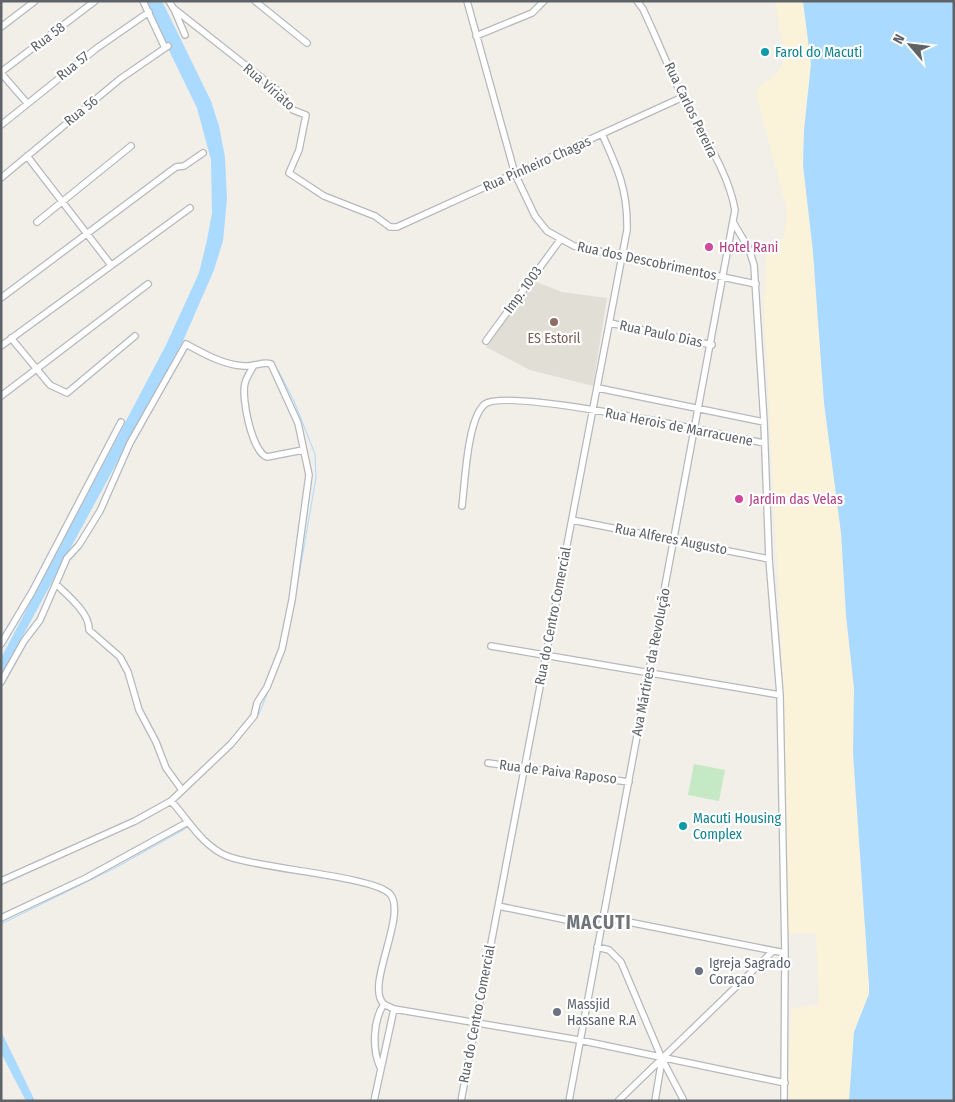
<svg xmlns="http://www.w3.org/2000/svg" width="955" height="1102" font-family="'Fira Sans Condensed',sans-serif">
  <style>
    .education { fill: #e1ded6 }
    .green { fill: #c5e8c5 }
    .sand { fill: #fbf3d9 }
    .water { fill: #aadaff }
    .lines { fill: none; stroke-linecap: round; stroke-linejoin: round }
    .stream { stroke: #aadaff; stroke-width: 1 }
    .minor-casing { stroke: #b5b8bc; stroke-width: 8 }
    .minor { stroke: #fff; stroke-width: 5.5 }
    .culture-dot { fill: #0f9aa8; stroke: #fff; stroke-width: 2 }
    .hotel-dot { fill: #d1479c; stroke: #fff; stroke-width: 2 }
    .education-dot { fill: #8d6e63; stroke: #fff; stroke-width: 2 }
    .worship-dot { fill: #6b7280; stroke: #fff; stroke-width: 2 }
    .labels { text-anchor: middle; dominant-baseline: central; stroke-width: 4.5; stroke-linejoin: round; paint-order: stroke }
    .street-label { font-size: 14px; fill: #5f6368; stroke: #fff }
    .culture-label { font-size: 14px; fill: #0d838f; stroke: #fff; text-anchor: start }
    .hotel-label { font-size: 14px; fill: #b23c85; stroke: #fff; text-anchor: start }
    .education-label { font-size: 14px; fill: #785e54; stroke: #fff }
    .worship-label { font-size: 14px; fill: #5b616d; stroke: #fff; text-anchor: start }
    .district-label { font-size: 19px; font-weight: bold; letter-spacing: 1px; fill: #70757a; stroke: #fff }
  </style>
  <rect width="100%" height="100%" fill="#f1efe8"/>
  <path class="education" d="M534,281L562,292L607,298L593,386L530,370L486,347Z"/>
  <path class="green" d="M694,764L725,770L719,801L688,795Z"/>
  <path class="sand" d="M775,1H803L811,64L803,149L813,252L818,327L841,533L846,615L854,688L853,753L869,985V994L854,1032L849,1101H788L791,1009L819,1005L816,933H787L784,696L764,308L767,251L769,247L784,238L787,210L756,94L757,89C770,76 780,79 784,57Z"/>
  <path class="water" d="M145,1H162L211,101L219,126L225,157L227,199L223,241L214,270L183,341L1,676V658L166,345L199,273L207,240L212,213L211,160L197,108Z
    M803,1H954V1101H849L854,1032L869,994V985L853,753L854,688L846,615L841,533L824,403L813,252L803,165L804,130L811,64Z
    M1,1031L35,1101H26L1,1053Z"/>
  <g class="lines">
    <path class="stream" d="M278,370L294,401L315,454L316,478L297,587
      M275,674L285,650
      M237,741L259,714L269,689
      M1,885L44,865
      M1,924L115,868L185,829"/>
    <defs>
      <path id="minor" d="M143,1L165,48
        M169,1L173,8L282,94L293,110L306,115L299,150L289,173L324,196L375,216L390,227H397L683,97
        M255,1L307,43
        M467,1L515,174L535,216L547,231L574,246L756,284
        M174,9L185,35
        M1,27L35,1
        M476,36L532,13L544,1
        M1,72L95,1
        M1,73L27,103
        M1,125L97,48L149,12
        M27,156L111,265
        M1,178L120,79L168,46
        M37,222L131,146
        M733,222L749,249L754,265L764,422L769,559L780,695L785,953L784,1101
        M1,298L176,167L184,166L203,153
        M610,323L712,345
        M11,338L50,385L67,393L135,336
        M486,341L560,240
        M1,346L190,208
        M254,365C251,371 247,376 245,383C241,398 252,452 267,457L303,450
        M598,388L764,422
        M1,396L148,284
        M462,506C465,484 467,418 485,404C508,387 725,435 764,443
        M572,520L769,559
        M56,584C67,595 90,613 89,630L120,657L128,672L139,710L156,742L166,768L182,790
        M1,644L32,592L121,422
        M491,646L780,695
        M1,682L24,641L40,620L67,558L79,545L100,511L130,443L186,344C204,354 224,365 244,366C253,367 264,361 271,364L298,423L309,475L292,600L282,649L267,687L257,703L254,716L231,744L171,801L135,821L1,881
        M488,763L629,782
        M171,801C188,819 202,846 227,856C260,869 373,876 390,894C408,915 364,987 384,1004C386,1006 391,1007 394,1009
        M498,906L601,927
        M603,917L785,953
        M1,918L86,878L188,822
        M597,947L609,950L621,962L662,1059L684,1101
        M380,1067C372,1049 373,1020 384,1004
        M374,1101L394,1009L579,1040L785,1083
        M461,1101L627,230C628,191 618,169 602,134
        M569,1101C622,804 682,507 735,210C728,170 701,133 683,98C669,69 657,39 643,9L637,1
        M618,1101L772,952
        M655,1101L662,1059"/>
    </defs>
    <use href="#minor" class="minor-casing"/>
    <use href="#minor" class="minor"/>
  </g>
  <g class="culture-dot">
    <circle cx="765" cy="52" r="5"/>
    <circle cx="683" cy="826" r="5"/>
  </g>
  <g class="hotel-dot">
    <circle cx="709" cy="247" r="5"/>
    <circle cx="739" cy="499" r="5"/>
  </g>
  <circle class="education-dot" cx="554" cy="322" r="5"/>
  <g class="worship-dot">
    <circle cx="699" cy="971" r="5"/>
    <circle cx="557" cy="1012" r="5"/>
  </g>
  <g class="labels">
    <g class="street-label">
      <text transform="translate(48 37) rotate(-37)">Rua 58</text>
      <text transform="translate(73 66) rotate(-39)">Rua 57</text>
      <text transform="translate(269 87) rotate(41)">Rua Viriato</text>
      <text transform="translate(691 110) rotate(64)">Rua Carlos Pereira</text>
      <text transform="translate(81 111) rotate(-39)">Rua 56</text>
      <text transform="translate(537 164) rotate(-24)">Rua Pinheiro Chagas</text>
      <text transform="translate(647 261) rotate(12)">Rua dos Descobrimentos</text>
      <text transform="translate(523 290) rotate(-54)">Imp. 1003</text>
      <text transform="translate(661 334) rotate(12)">Rua Paulo Dias</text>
      <text transform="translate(679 427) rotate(11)">Rua Herois de Marracuene</text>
      <text transform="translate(671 539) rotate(11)">Rua Alferes Augusto</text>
      <text transform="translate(553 616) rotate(-79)">Rua do Centro Comercial</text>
      <text transform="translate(651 662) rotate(-79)">Ava Mártires da Revolução</text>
      <text transform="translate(558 772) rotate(7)">Rua de Paiva Raposo</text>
      <text transform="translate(477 1014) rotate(-79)">Rua do Centro Comercial</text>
    </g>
    <g class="culture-label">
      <text x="775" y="52">Farol do Macuti</text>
      <text x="693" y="818">Macuti Housing<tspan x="693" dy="16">Complex</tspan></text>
    </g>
    <g class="hotel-label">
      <text x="719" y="247">Hotel Rani</text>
      <text x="749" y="499">Jardim das Velas</text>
    </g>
    <g class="education-label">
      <text x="554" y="338">ES Estoril</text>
    </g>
    <g class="worship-label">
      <text x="709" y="963">Igreja Sagrado<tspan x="709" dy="16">Coraçao</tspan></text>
      <text x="567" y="1004">Massjid<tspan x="567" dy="16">Hassane R.A</tspan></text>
    </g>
    <g class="district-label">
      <text x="599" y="922">MACUTI</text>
    </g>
  </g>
  <rect width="955" height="1102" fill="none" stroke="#5f6368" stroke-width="5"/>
  <g transform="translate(910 45) rotate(298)" stroke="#ffffff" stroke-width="4" paint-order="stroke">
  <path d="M0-4L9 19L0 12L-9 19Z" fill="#5f6368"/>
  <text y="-8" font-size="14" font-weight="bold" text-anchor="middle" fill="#5f6368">N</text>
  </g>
</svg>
